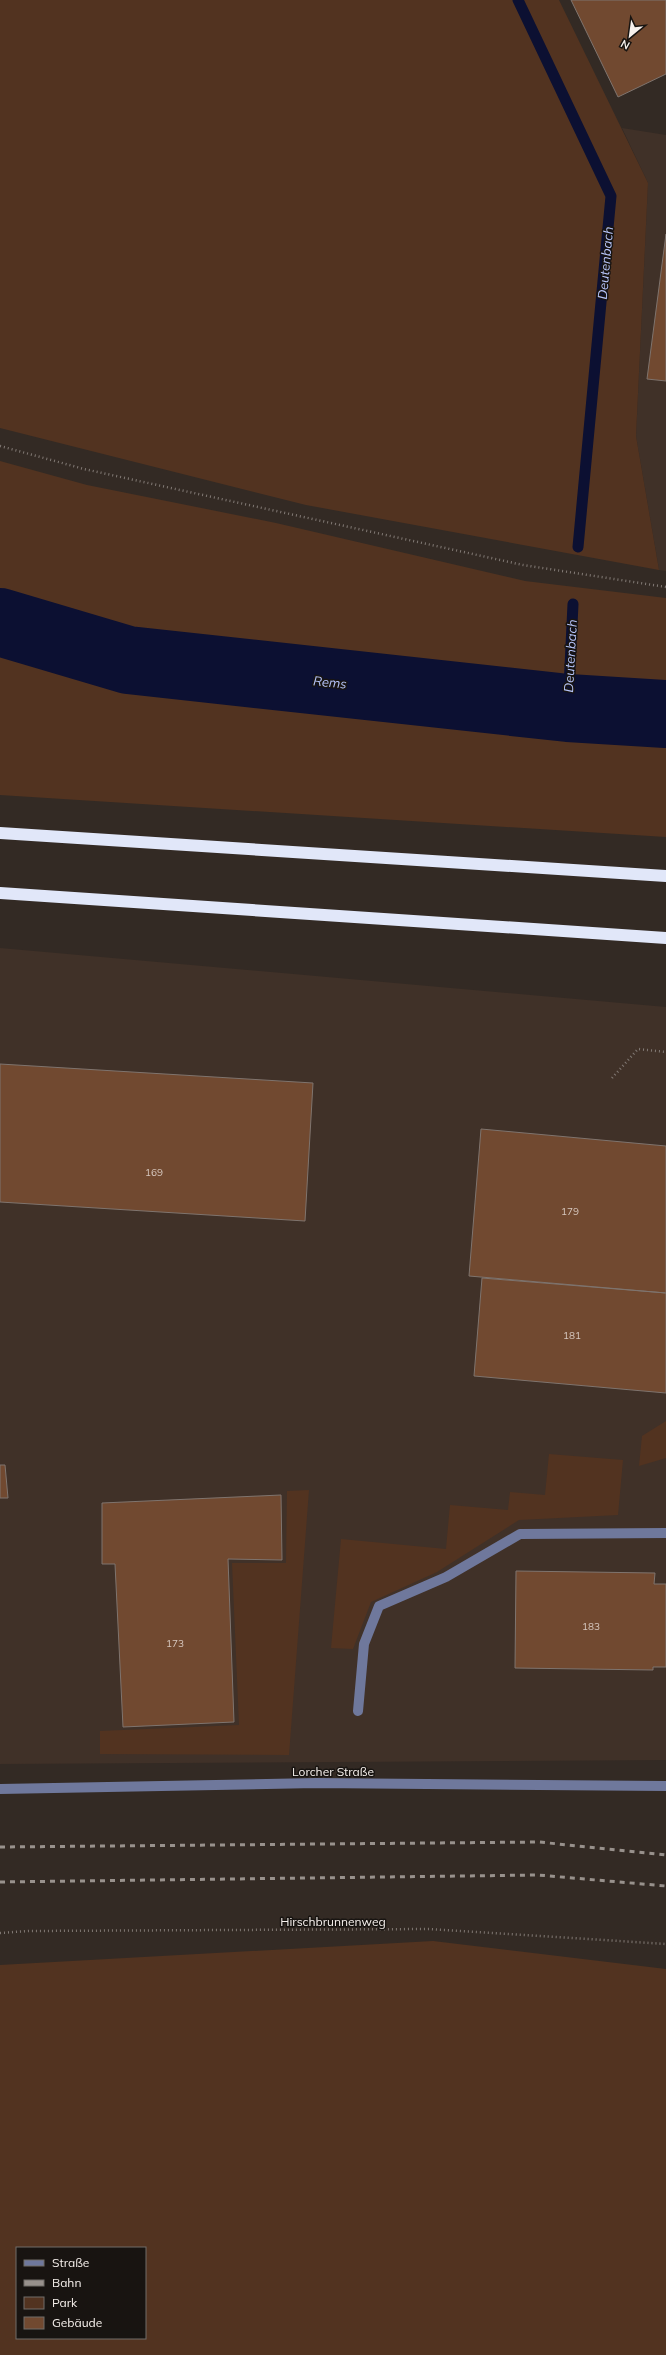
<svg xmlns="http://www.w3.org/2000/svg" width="666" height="2355" font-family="Mulish,sans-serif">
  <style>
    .built { fill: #403128 }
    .green { fill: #523320; fill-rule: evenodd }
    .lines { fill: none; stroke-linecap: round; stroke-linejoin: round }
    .stream { stroke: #0c1032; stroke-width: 11 }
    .river { stroke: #0c1032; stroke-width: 68 }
    .building { fill: #714930; stroke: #7f746e }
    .path { stroke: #827a75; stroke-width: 2.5; stroke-dasharray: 1 3; stroke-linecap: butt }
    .minor { stroke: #6f789c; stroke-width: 10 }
    .highway { stroke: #e1e7f9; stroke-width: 12 }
    .rail { stroke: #98918c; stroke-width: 3; stroke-dasharray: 5 5; stroke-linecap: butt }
    .labels { text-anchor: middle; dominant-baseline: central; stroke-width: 3; stroke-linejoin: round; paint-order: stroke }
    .number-label { font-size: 10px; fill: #d6c7be }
    .street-label { font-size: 12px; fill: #f7f1ed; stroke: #181411 }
    .water-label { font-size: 13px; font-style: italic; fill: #b6c4fa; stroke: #181411 }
  </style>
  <rect width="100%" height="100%" fill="#332a24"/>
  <path class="built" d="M622,128L666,135V571L659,570L636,436L648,183Z
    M0,948L666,1007V1760L0,1764Z"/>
  <path class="green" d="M0,0H559L648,183L636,436L659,570L306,505L0,428Z
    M0,461L87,485L276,523L525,581L666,598V837L0,795Z
    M666,1421V1458L639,1466L642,1436Z
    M549,1454L623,1460L618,1515L519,1520L437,1572L371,1602L353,1649L331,1648L341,1539L446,1549L450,1505L508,1510L510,1492L545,1495Z
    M309,1490L289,1755L100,1754V1731L239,1725L232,1563H286L287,1491Z
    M433,1941L666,1969V2355H0V1965ZM17,2248H145V2338H17Z"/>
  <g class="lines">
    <path class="stream" d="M518,0L611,196L578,547
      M568,708L573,604"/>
    <path class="river" d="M0,622L128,660L568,708L666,714"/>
  </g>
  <path class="building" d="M571,0H666V74L618,97Z
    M666,234V381L647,379Z
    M0,1064L313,1083L305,1221L0,1202Z
    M481,1129L666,1146V1293L469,1276Z
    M482,1278L666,1293V1393L474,1376Z
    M0,1465H5L8,1498H0Z
    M281,1495L282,1560L228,1559L234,1722L123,1727L115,1564H102V1503Z
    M516,1571L655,1573L654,1584H666V1667H653V1670L515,1668Z"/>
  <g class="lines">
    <path class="path" d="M0,446L84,469L523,565L666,587
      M612,1078L638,1049L666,1052
      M0,1933L28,1931L429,1929L666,1944"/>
    <path class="minor" d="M358,1711L364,1644L379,1606L446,1577L520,1534L666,1533
      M0,1789L316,1783L666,1786"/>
    <path class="highway" d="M0,833L666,876
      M0,893L666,938"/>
    <path class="rail" d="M0,1847L539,1842L666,1855
      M0,1882L538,1875L666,1886"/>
  </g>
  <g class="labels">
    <g class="number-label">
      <text x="154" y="1172">169</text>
      <text x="570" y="1211">179</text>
      <text x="572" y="1335">181</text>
      <text x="591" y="1626">183</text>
      <text x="175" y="1643">173</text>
    </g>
    <g class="street-label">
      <text x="333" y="1771">Lorcher Straße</text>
      <text x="333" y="1921">Hirschbrunnenweg</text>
    </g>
    <g class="water-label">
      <text transform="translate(605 263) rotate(-85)">Deutenbach</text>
      <text transform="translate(570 656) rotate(-87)">Deutenbach</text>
      <text transform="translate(330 682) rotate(6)">Rems</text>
    </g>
  </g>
  <rect x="16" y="2247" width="130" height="92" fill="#181411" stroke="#716c69"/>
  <rect x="24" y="2260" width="20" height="6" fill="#6f789c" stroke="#716c69"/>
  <text x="52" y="2267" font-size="12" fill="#f7f1ed">Straße</text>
  <rect x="24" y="2280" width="20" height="6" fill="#98918c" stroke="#716c69"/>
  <text x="52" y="2287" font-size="12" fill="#f7f1ed">Bahn</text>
  <rect x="24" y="2297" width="20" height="12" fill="#523320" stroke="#716c69"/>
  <text x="52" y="2307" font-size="12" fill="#f7f1ed">Park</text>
  <rect x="24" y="2317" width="20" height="12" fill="#714930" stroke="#716c69"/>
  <text x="52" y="2327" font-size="12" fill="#f7f1ed">Gebäude</text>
  <g transform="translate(630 36) rotate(209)" stroke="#181411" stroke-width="3" paint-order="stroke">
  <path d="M0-3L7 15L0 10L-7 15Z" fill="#f7f1ed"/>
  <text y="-6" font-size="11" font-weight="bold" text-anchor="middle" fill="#f7f1ed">N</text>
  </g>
</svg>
